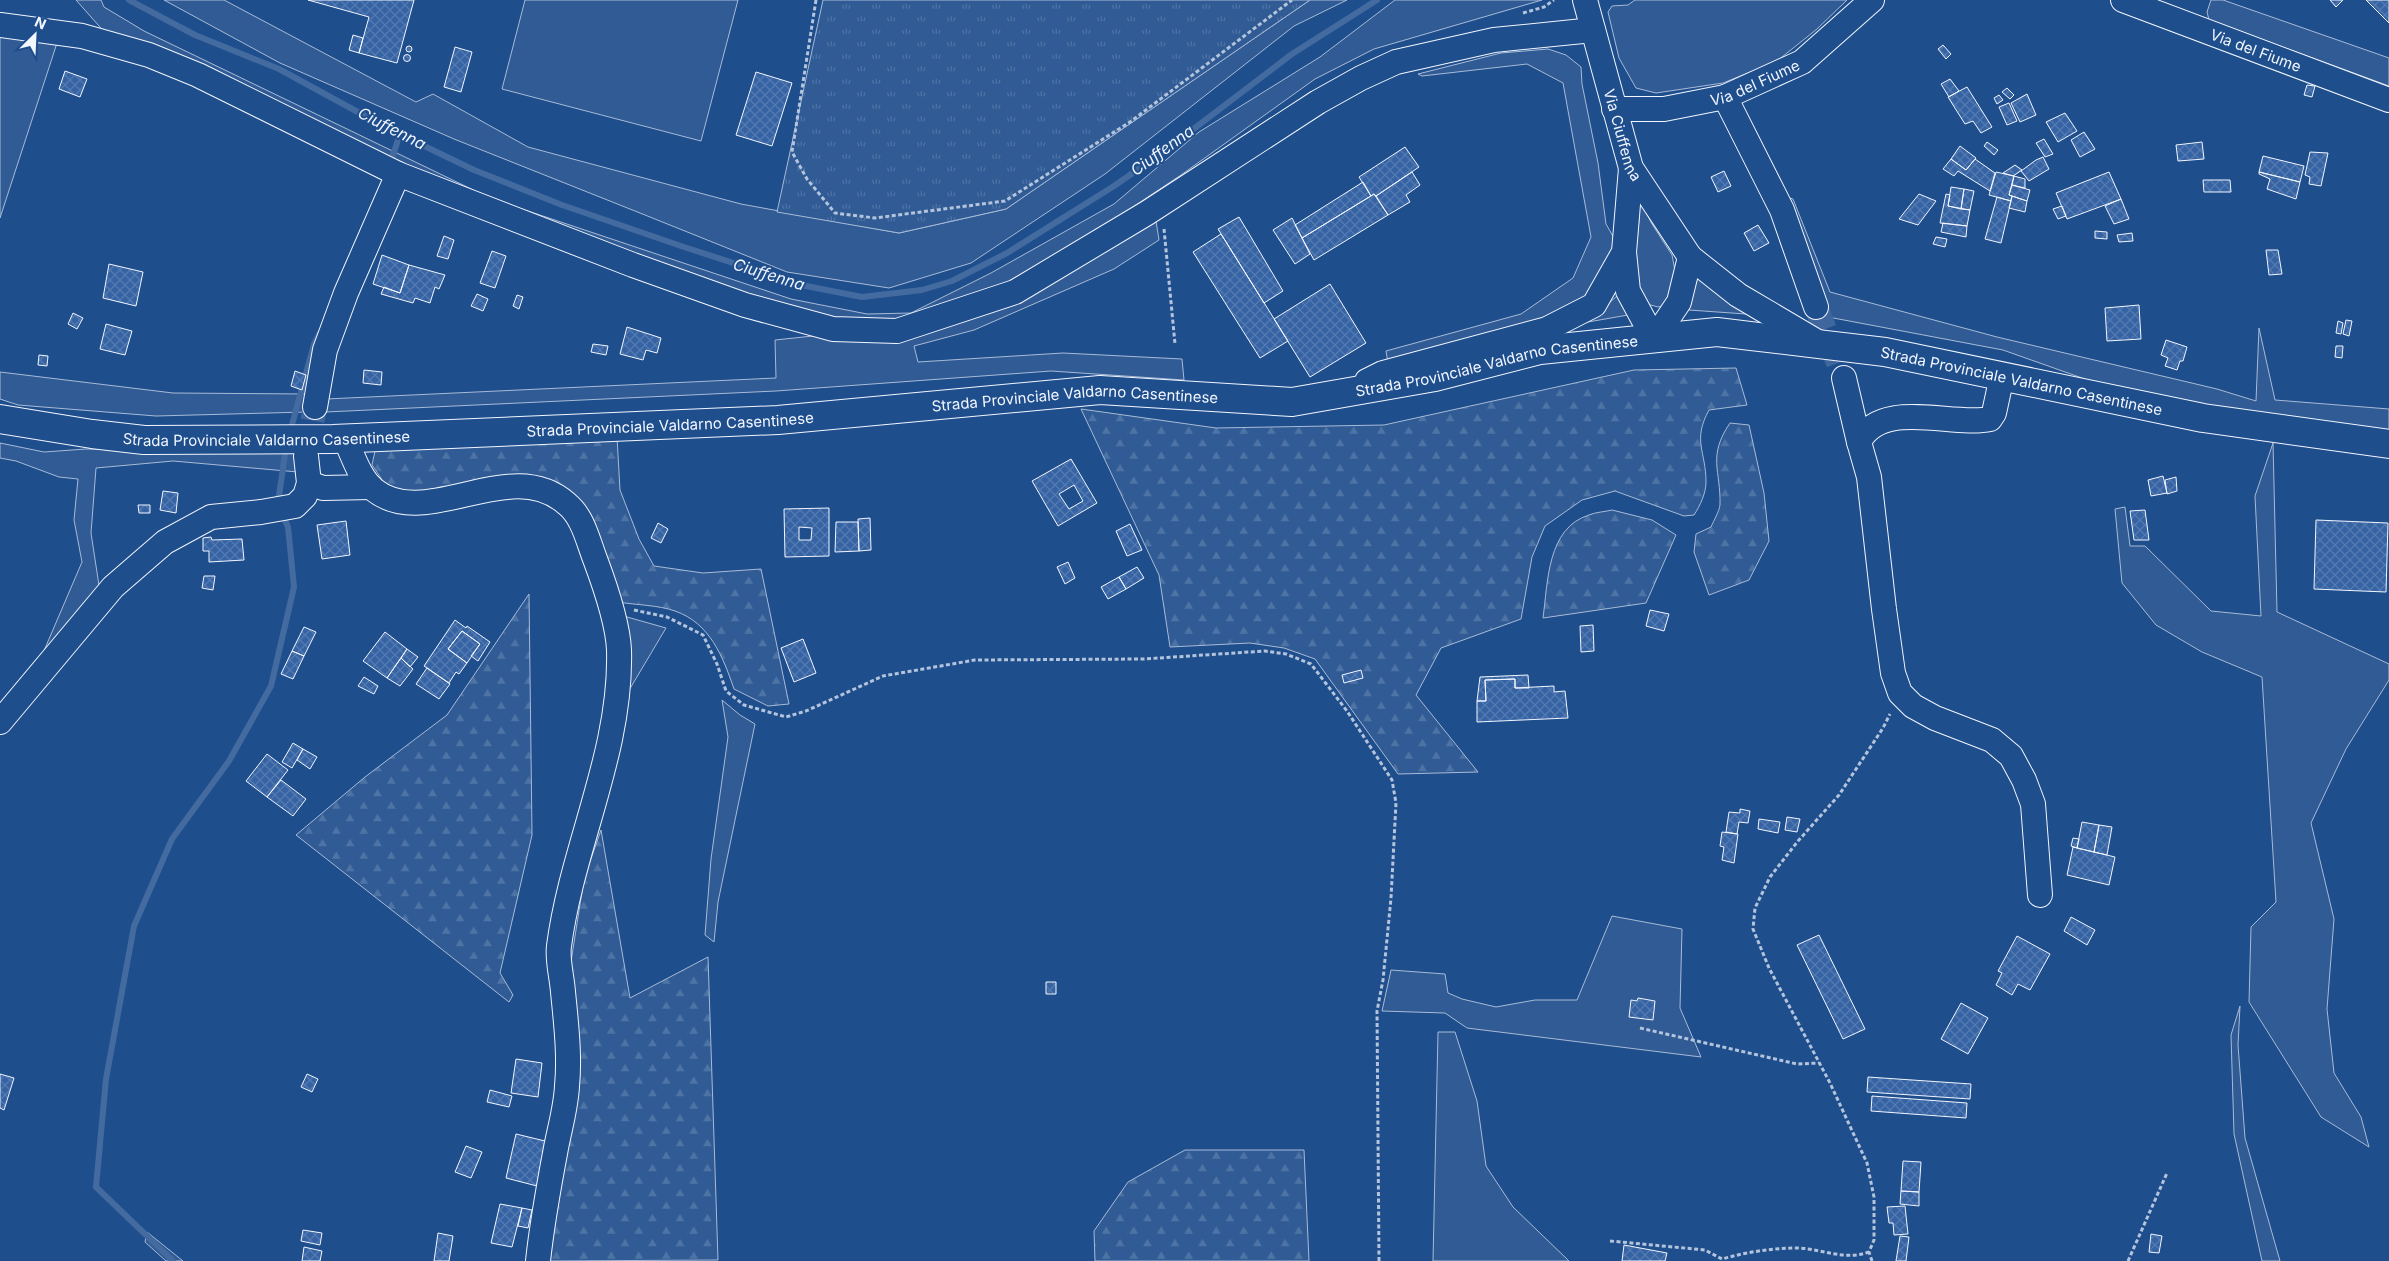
<svg xmlns="http://www.w3.org/2000/svg" width="2389" height="1261" font-family="Inter,sans-serif">
  <style>
    .built { fill: #305b95; stroke: #a8bbd7 }
    .forest { fill: url(#forest-firs); stroke: #a8bbd7 }
    .park { fill: url(#park-tufts); stroke: #a8bbd7 }
    .lines { fill: none; stroke-linecap: round; stroke-linejoin: round }
    .stream { stroke: #446ba0; stroke-width: 6 }
    .building { fill: url(#building-cross-hatch); stroke: #f2f6ff; fill-rule: evenodd }
    .minor-tunnel { stroke: #3f679d; stroke-width: 24; stroke-dasharray: 24 12; stroke-linecap: butt }
    .minor-casing { stroke: #f2f6ff; stroke-width: 26 }
    .major-casing { stroke: #f2f6ff; stroke-width: 30 }
    .path { stroke: #b3c4dc; stroke-width: 3; stroke-dasharray: 4 2.5; stroke-linecap: butt }
    .minor { stroke: #1f4e8c; stroke-width: 24 }
    .major { stroke: #1f4e8c; stroke-width: 28 }
    .labels { text-anchor: middle; dominant-baseline: central; stroke-width: 4; stroke-linejoin: round; paint-order: stroke }
    .street-label { font-size: 15px; fill: #f2f6ff; stroke: #1f4e8c }
    .water-label { font-size: 16px; font-style: italic; fill: #f2f6ff; stroke: #1f4e8c }
  </style>
  <defs>
    <pattern id="forest-firs" width="22" height="20" patternUnits="userSpaceOnUse" patternTransform="scale(1.25)"><rect width="22" height="20" fill="#305b95"/><path d="M5 1l3.5 6h-7zM16 11l3.5 6h-7z" fill="#4e73a5"/></pattern>
    <pattern id="park-tufts" width="24" height="20" patternUnits="userSpaceOnUse" patternTransform="scale(1.25)"><rect width="24" height="20" fill="#305b95"/><path d="M3 7l-1-3M5 7V3M7 7l1-3M15 17l-1-3M17 17v-4M19 17l1-3" fill="none" stroke="#4e73a5"/></pattern>
    <pattern id="building-cross-hatch" width="8" height="8" patternUnits="userSpaceOnUse" patternTransform="scale(1.25)"><rect width="8" height="8" fill="#3563a3"/><path d="M0 0l8 8M0 8l8-8" fill="none" stroke="#537ab1"/></pattern>
  </defs>
  <rect width="100%" height="100%" fill="#1f4e8c"/>
  <path class="built" d="M76,0H101L104,7L144,31L492,199L791,299L867,314L911,313L991,273L1114,204L1199,132L1320,57L1395,0H1542L1374,49L1315,79L1181,175L1055,259L966,302L898,325L833,323L488,206L107,35Z
    M164,0H224L416,102L433,94L528,147L741,204L899,233L1006,209L1310,0H1347L1294,26L1105,174L971,263L889,288L787,272L640,213L454,139L280,63Z
    M525,0H738L701,141L502,89Z
    M1635,0H1847L1817,29L1777,61L1723,83L1656,93L1636,88L1619,58L1608,12L1612,6L1628,5Z
    M2211,0H2223L2389,58V86L2209,20L2207,12Z
    M0,33L57,43L0,218Z
    M1548,49L1566,55L1581,67L1582,84L1598,163L1606,224L1618,245L1584,298L1529,324L1388,363L1386,351L1521,314L1573,278L1591,237L1563,83L1527,64L1422,76L1418,74L1501,53Z
    M1783,196L1793,199L1830,292L1997,337L2217,389L2256,401L2259,328L2275,400L2389,409V432L2257,415L2099,384L2003,350L1828,317Z
    M1636,200H1640L1652,224L1672,255L1676,276L1666,305L1658,307L1647,304L1637,293L1634,272L1639,220Z
    M1156,221L1159,240L1114,269L974,330L914,346L918,362L1063,353L1182,359L1184,380L1051,371L776,391L326,412V399L776,378L775,340L955,321L1058,280Z
    M1695,276L1760,315L1689,310Z
    M1618,295L1628,315L1588,322Z
    M0,372L173,393L306,394V412L156,416L18,405L0,399Z
    M0,443L44,452L86,449L298,453V472L173,461L96,468L91,533L100,592L37,667L82,562L74,520L78,479L59,477L16,461L0,458Z
    M2273,443L2277,612L2389,664V680L2346,749L2311,823L2334,919L2327,1009L2334,1073L2361,1117L2369,1147L2321,1117L2249,1002L2251,927L2276,902L2262,677L2202,652L2156,625L2122,583L2115,509L2125,507L2130,546H2145L2211,611L2261,616L2255,496Z
    M620,615L666,628L622,702Z
    M722,700L740,715L755,724L718,902L714,942L705,935L711,859L728,737Z
    M1612,916L1682,929L1680,1008L1701,1057L1467,1028L1445,1013L1382,1011L1391,970L1445,974L1448,993L1462,999L1496,1007L1535,1000H1577Z
    M2240,1006L2238,1045L2245,1138L2280,1261H2262L2234,1134L2231,1035Z
    M1438,1032H1455L1477,1101L1486,1166L1513,1207L1569,1261H1433Z
    M147,1232L183,1261H166L145,1242Z"/>
  <path class="forest" d="M1736,368L1747,405L1709,410C1692,441 1706,451 1706,482C1706,493 1700,506 1694,515L1684,516L1615,491L1582,500L1545,526L1532,557L1521,619L1441,648L1416,695L1478,772L1398,774L1315,659L1284,648L1250,643L1170,647L1159,575L1081,409L1216,428L1384,425L1634,370Z
    M1730,423L1749,425L1764,493L1769,541L1749,580L1709,595L1694,552L1696,534L1711,527C1714,520 1719,512 1720,505C1721,470 1707,457 1730,423Z
    M617,437L620,490L639,539L654,566L703,573L761,569L789,704L768,706L734,689C723,657 710,623 675,611C658,605 636,605 618,602L559,488L527,475L483,478L429,494L387,487L372,465L375,451L393,447Z
    M1612,510L1652,520L1676,535L1646,603L1543,618C1548,582 1547,528 1589,515C1596,512 1604,512 1612,510Z
    M529,594L532,835L500,973L513,995L509,1002L296,835L365,777L447,715Z
    M601,830L630,998L708,957L718,1260L546,1261L570,968L584,879Z
    M1185,1150H1304L1309,1261H1095L1094,1231L1128,1182Z"/>
  <path class="park" d="M823,0H1310L1006,209L899,233L777,212Z"/>
  <g class="lines">
    <path class="stream" d="M129,0L195,35L279,69L389,129L474,170L562,205L681,246L801,285L862,297L922,290L952,281L1007,253L1114,186L1166,150L1292,54L1377,0
      M390,164L400,134
      M290,432L314,344L319,334
      M278,503L286,447
      M173,1261L96,1187L106,1079L134,926L172,839L229,761L271,686L294,587L288,527L282,513"/>
  </g>
  <path class="building" d="M308,0H414L397,63L359,53L369,17Z
    M2330,0H2343L2336,7Z
    M2366,0H2389V23Z
    M353,35L363,38L359,53L349,50Z
    M1943,45L1951,54L1946,59L1938,49Z
    M406 49a3 3 0 1 1 6 0a3 3 0 1 1-6 0Z
    M455,47L472,52L461,92L444,87Z
    M403.5 58a3.5 3.5 0 1 1 7 0a3.5 3.5 0 1 1-7 0Z
    M65,71L87,79L80,97L59,89Z
    M756,72L792,83L772,146L736,135Z
    M1950,79L1959,91L1949,97L1941,84Z
    M2307,85L2315,86L2312,97L2304,95Z
    M1967,87L1992,127L1981,133L1973,121L1965,124L1948,97Z
    M2007,88L2014,95L2010,99L2002,92Z
    M2027,94L2036,115L2020,122L2011,103Z
    M1999,95L2003,100L1997,104L1994,98Z
    M2009,103L2017,121L2007,125L1999,107Z
    M2065,113L2077,131L2058,142L2046,122Z
    M2084,132L2095,149L2080,157L2071,140Z
    M2044,139L2053,154L2045,157L2036,143Z
    M1987,142L1998,150L1994,155L1984,146Z
    M2202,142L2204,159L2178,161L2176,145Z
    M1960,146L1976,158L1966,170L1951,159Z
    M1405,147L1419,167L1376,196L1374,194L1371,196L1359,177Z
    M2310,152L2328,153L2321,186L2309,184L2310,177L2305,175Z
    M2263,156L2304,166L2300,182L2259,172Z
    M2043,157L2049,169L2029,181L2021,171L2036,160Z
    M1951,159L1966,170L1975,159L1995,173L1990,191L1958,171L1954,176L1943,169Z
    M2015,165L2022,170L2013,176L2003,173Z
    M1724,171L1731,186L1718,192L1711,177Z
    M1412,172L1420,185L1406,195L1410,202L1388,215L1376,196Z
    M1996,172L2014,176L2009,195L2012,196L2011,201L1989,195Z
    M2109,172L2121,199L2067,219L2056,193Z
    M2259,172L2300,182L2296,199L2267,189L2270,179L2259,174Z
    M2014,176L2025,179V188L2012,185Z
    M2203,180H2230L2231,192H2204Z
    M1363,182L1371,196L1302,238L1295,225Z
    M2012,185L2030,190L2027,201L2009,195Z
    M1951,187L1964,189L1961,209L1948,206Z
    M1964,189L1974,191L1970,210L1961,209Z
    M1374,194L1388,215L1314,260L1302,238Z
    M1919,194L1936,201L1918,225L1899,219Z
    M1946,194L1950,195L1948,206L1970,210L1967,226L1940,223Z
    M2012,196L2027,201L2025,212L2009,208Z
    M1997,197L2011,201L2001,243L1985,239Z
    M2121,199L2129,219L2114,224L2105,206Z
    M2062,206L2066,216L2058,219L2053,209Z
    M1239,217L1283,291L1264,303L1218,229Z
    M1292,218L1310,254L1295,264L1273,230Z
    M1943,223L1967,226L1966,237L1941,232Z
    M1758,225L1769,243L1754,251L1744,233Z
    M2095,231L2107,232V239L2095,238Z
    M2132,233L2133,241L2119,242L2117,235Z
    M1221,234L1288,341L1260,358L1193,252Z
    M444,236L454,240L448,259L437,256Z
    M1936,237L1947,239L1945,247L1933,244Z
    M2266,250H2278L2282,274L2269,275Z
    M492,251L506,256L495,288L480,283Z
    M382,255L409,265L400,293L373,284Z
    M109,264L143,272L136,306L103,298Z
    M409,265L445,275L439,289L435,287L430,303L415,298L413,303L381,294L384,287L400,293Z
    M1330,284L1366,343L1310,377L1274,319Z
    M477,294L488,299L483,311L471,306Z
    M517,295L523,297L519,309L513,306Z
    M2139,305L2141,339L2107,341L2105,308Z
    M73,313L83,318L77,329L68,324Z
    M2346,320L2352,321L2349,336L2343,334Z
    M2338,321L2343,323L2341,334L2336,333Z
    M106,324L132,331L125,355L100,349Z
    M627,327L661,338L657,353L646,350L643,360L620,354Z
    M2166,340L2187,347L2183,361H2180L2177,370L2165,366L2168,358L2161,355Z
    M593,344L608,346L606,355L591,352Z
    M2336,346H2343L2342,358L2335,357Z
    M39,355L48,356L47,366L38,365Z
    M364,370L382,372L381,385L363,383Z
    M295,371L306,375L302,390L291,386Z
    M1071,459L1097,503L1058,526L1032,481ZM1074,485L1083,501L1069,509L1059,494Z
    M2163,476L2167,493L2151,496L2148,480Z
    M2176,477L2177,491L2167,494L2165,480Z
    M163,491L178,493L176,513L160,510Z
    M138,505H150V513H139Z
    M829,508V556L785,557L784,509ZM799,527L812,528L811,540H799Z
    M2145,510L2149,540H2134L2130,511Z
    M870,518L871,550L859,551L858,519Z
    M2316,520L2388,523L2386,592L2314,589Z
    M346,521L350,555L322,559L317,525Z
    M836,522H858L859,551L835,552Z
    M658,523L668,529L661,543L651,538Z
    M1130,524L1142,550L1127,556L1116,531Z
    M211,537L212,540L242,539L244,560L209,562V551H203V538Z
    M1068,562L1075,578L1065,584L1057,567Z
    M1137,567L1144,578L1126,589L1119,577Z
    M204,576H215L213,590L202,588Z
    M1119,577L1126,589L1108,599L1101,587Z
    M1650,610L1669,614L1664,631L1646,626Z
    M455,620L466,628L467,626L490,642L478,661L471,656L480,644L462,631L448,649L467,663L459,674L456,672L449,683L424,666Z
    M1593,625L1594,651L1581,652L1580,626Z
    M304,627L316,632L304,656L292,651Z
    M462,631L480,644L467,663L448,649Z
    M385,632L407,649L387,678L363,661Z
    M803,639L816,673L794,682L781,648Z
    M407,649L418,657L410,667L401,658Z
    M292,651L304,656L293,679L281,674Z
    M401,658L413,669L400,686L387,678Z
    M427,668L450,684L439,699L416,684Z
    M1361,670L1363,678L1344,683L1342,675Z
    M1528,675L1529,688H1515V679L1485,680L1486,701H1477L1480,677Z
    M364,677L378,686L374,694L358,686Z
    M1515,679V688L1554,686V692L1565,691L1568,718L1477,722V701H1486L1485,680Z
    M293,743L303,749L292,768L282,762Z
    M303,749L317,757L310,769L297,760Z
    M267,754L288,770L267,797L246,781Z
    M281,780L306,799L293,816L267,797Z
    M1740,809L1750,811L1748,823L1739,822L1737,834L1726,832L1729,812L1740,813Z
    M1787,817L1800,819L1797,832L1785,830Z
    M1759,819L1780,822L1778,833L1758,829Z
    M2082,822L2099,825L2094,852L2077,848Z
    M2099,825L2112,827L2107,855L2094,852Z
    M1722,832L1738,834L1734,863L1722,860L1724,847L1720,846Z
    M2073,838L2079,839L2077,848L2071,846Z
    M2073,847L2115,857L2109,885L2067,875Z
    M2071,917L2095,930L2087,945L2064,931Z
    M1819,935L1865,1029L1843,1039L1797,945Z
    M2017,936L2050,954L2030,990L2018,984L2012,995L1996,985L2002,973L1998,971Z
    M1046,982H1056V994H1046Z
    M1638,998L1655,1001L1653,1020L1629,1017L1631,1000L1637,1001Z
    M1961,1003L1988,1018L1968,1054L1941,1039Z
    M516,1059L542,1063L538,1097L511,1093Z
    M0,1074L14,1078L4,1110L0,1108Z
    M307,1074L318,1079L312,1092L301,1087Z
    M1868,1077L1971,1084L1970,1099L1867,1092Z
    M490,1090L512,1096L509,1107L487,1102Z
    M1872,1096L1967,1103L1966,1118L1871,1111Z
    M516,1134L545,1141L537,1186L506,1178Z
    M466,1146L482,1152L471,1178L455,1172Z
    M1903,1161L1921,1162L1919,1192L1901,1191Z
    M1901,1191L1919,1192V1206L1900,1204Z
    M500,1204L522,1208L512,1247L491,1243Z
    M1905,1206L1908,1234L1894,1235L1893,1223H1889L1887,1207Z
    M522,1208L532,1210L528,1228L518,1226Z
    M303,1230L322,1233L320,1245L301,1241Z
    M438,1233L453,1236L449,1261H434Z
    M2151,1234L2162,1236L2159,1253L2149,1252Z
    M1900,1236L1909,1237L1906,1261H1896Z
    M1624,1245L1667,1253L1665,1261H1622Z
    M304,1247L322,1251L320,1261H302Z"/>
  <g class="lines">
    <path class="minor-tunnel" d="M1816,307L1844,378
      M306,456L315,407"/>
    <defs>
      <g id="minor">
        <path id="s1" d="M1585,0L1631,168L1690,257L1738,295L1821,344"/>
        <path id="s2" d="M2123,0L2389,100"/>
        <path d="M0,25L82,36L149,55L198,75L398,174L633,265L745,305L833,329L897,331L1015,292L1147,213L1318,102L1361,78L1396,62L1494,40L1593,30"/>
        <path d="M1725,97L1782,210L1816,307"/>
        <path id="s3" d="M1614,109H1664L1725,97L1802,62L1872,0"/>
        <path d="M1624,252L1628,291L1654,339L1679,302L1690,257"/>
        <path d="M2002,376L1994,413L1990,419C1952,427 1881,398 1859,442L1869,477L1884,609L1893,673L1900,693L1913,706L1935,718L1992,740L2011,756L2024,780L2033,804L2040,895"/>
        <path d="M1844,378L1859,442"/>
        <path d="M1367,381L1383,373L1547,329L1594,305L1624,252L1631,168"/>
        <path d="M315,407L325,350L346,293L398,174"/>
        <path d="M345,439C353,455 359,477 373,489C426,533 510,453 567,504C583,517 588,541 595,559C604,583 618,625 619,650C622,752 572,846 559,946C557,960 562,977 563,992C566,1022 570,1056 567,1086C566,1107 560,1127 556,1148C549,1185 542,1223 538,1261"/>
        <path d="M309,483L323,488L371,487"/>
        <path d="M0,722L113,587L165,542L211,517L261,512L295,506L305,496L309,483L306,456"/>
      </g>
      <g id="major">
        <path id="s4" d="M0,419L92,434L144,440L333,439L778,420L1100,390L1292,402L1435,377L1540,350L1717,332L1885,352L2203,418L2389,444"/>
      </g>
    </defs>
    <use href="#minor" class="minor-casing"/>
    <use href="#major" class="major-casing"/>
    <path class="path" d="M816,0L792,152L807,179L835,213L875,218L1005,201L1130,122L1292,0
      M1523,13L1544,7L1554,0
      M1164,229L1175,344
      M634,610L667,617L703,635L717,664L726,691L744,705L786,717L806,711L883,676L975,660L1144,659L1265,651L1286,654L1311,664L1347,711L1392,780L1396,803L1391,898L1383,980L1377,1011L1379,1261
      M1640,1028L1797,1064L1819,1063
      M1610,1241L1705,1250L1722,1259C1747,1252 1772,1248 1798,1248C1823,1249 1844,1261 1869,1252
      M1872,1261L1869,1252L1874,1240V1197L1867,1163L1830,1083L1769,968L1753,929L1755,908L1770,877L1798,841L1839,795L1883,728L1890,714
      M2128,1261L2167,1173"/>
    <use href="#minor" class="minor"/>
    <use href="#major" class="major"/>
  </g>
  <g class="labels">
    <g class="street-label">
      <text stroke="none"><textPath href="#s2" startOffset="142">Via del Fiume</textPath></text>
      <text stroke="none"><textPath href="#s3" startOffset="145">Via del Fiume</textPath></text>
      <text stroke="none"><textPath href="#s1" startOffset="140">Via Ciuffenna</textPath></text>
      <text stroke="none"><textPath href="#s4" startOffset="1504">Strada Provinciale Valdarno Casentinese</textPath></text>
      <text stroke="none"><textPath href="#s4" startOffset="2036">Strada Provinciale Valdarno Casentinese</textPath></text>
      <text stroke="none"><textPath href="#s4" startOffset="1078">Strada Provinciale Valdarno Casentinese</textPath></text>
      <text stroke="none"><textPath href="#s4" startOffset="672">Strada Provinciale Valdarno Casentinese</textPath></text>
      <text stroke="none"><textPath href="#s4" startOffset="268">Strada Provinciale Valdarno Casentinese</textPath></text>
    </g>
    <g class="water-label">
      <text transform="translate(392 128) rotate(27)">Ciuffenna</text>
      <text transform="translate(1162 150) rotate(-36)">Ciuffenna</text>
      <text transform="translate(769 274) rotate(17)">Ciuffenna</text>
    </g>
  </g>
  <g transform="translate(35 35) rotate(24)" stroke="#1f4e8c" stroke-width="4" paint-order="stroke">
  <path d="M0-4L9 19L0 12L-9 19Z" fill="#f2f6ff"/>
  <text y="-8" font-size="14" font-weight="bold" text-anchor="middle" fill="#f2f6ff">N</text>
  </g>
</svg>
